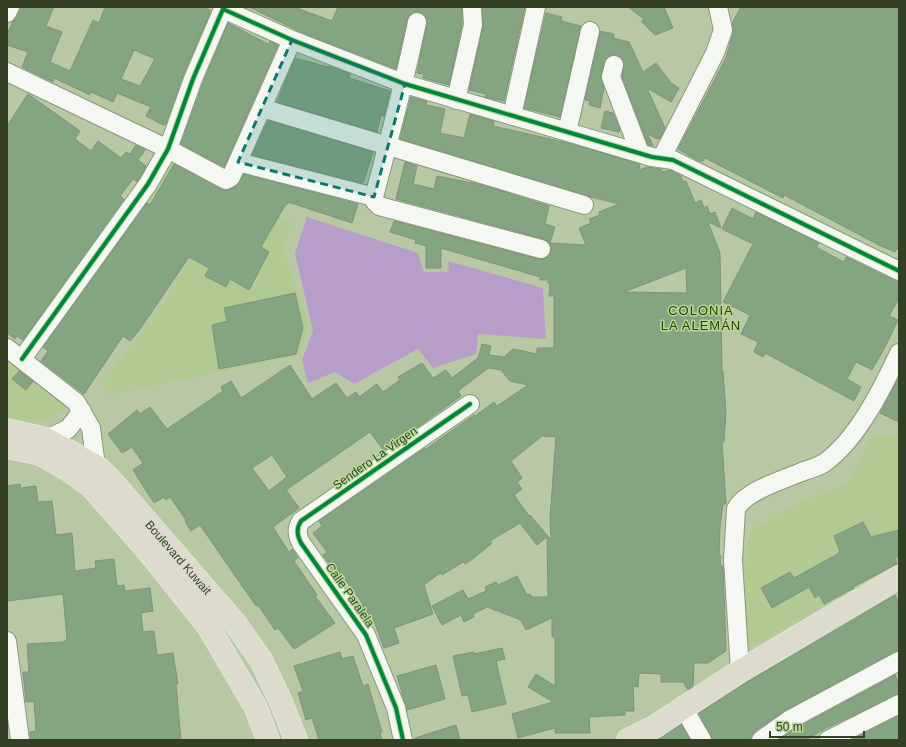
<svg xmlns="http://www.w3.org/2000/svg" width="906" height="747" font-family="Arial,sans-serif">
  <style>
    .built { fill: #b1ca92 }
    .green { fill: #b79ec8 }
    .building { fill: #84a482; stroke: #81937b; fill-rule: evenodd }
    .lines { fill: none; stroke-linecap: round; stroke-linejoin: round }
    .minor-casing { stroke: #8a977b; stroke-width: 20 }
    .major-casing { stroke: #dfe6d6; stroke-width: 24 }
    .minor { stroke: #f4f7f2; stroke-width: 18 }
    .major { stroke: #dddace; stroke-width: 22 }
    .cycleway-casing { stroke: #b9d796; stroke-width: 6 }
    .cycleway { stroke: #00873e; stroke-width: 4 }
    .marked { fill: #0f766e; fill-opacity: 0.2; stroke: #0f766e; stroke-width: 3; stroke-dasharray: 8 5; stroke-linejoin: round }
    .labels { text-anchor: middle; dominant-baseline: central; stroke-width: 3; stroke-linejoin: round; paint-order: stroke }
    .street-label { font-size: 12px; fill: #344026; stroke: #b9d796 }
    .neighbourhood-label { font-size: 13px; letter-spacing: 1px; fill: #2c4300; stroke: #b9d796 }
  </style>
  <rect width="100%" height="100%" fill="#b8c8a5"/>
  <path class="built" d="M169,153L270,212L291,221L284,251L308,327L299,355L110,395L103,383L170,293L191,257L182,248L134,214Z
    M7,355L73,405L32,425L7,420Z
    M875,433L899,437V569L830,602L798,619L772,636L747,646L745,565L751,529L809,499L847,484Z"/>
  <path class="green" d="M307,217L418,253L424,272H449L448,261L543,288L546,339L478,334L476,354L433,368L418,349L354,384L335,372L308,383L302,360L313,331L295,253Z"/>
  <path class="building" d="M20,7H54L46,26L62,32L50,62L70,71L93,20L99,23L105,7H204L210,10V13L183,75L166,124L163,125L146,116L151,107L117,93L113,102L91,92L90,95L54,78L53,82L22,67L28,52L7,45V34ZM134,50L155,59L140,86L121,79Z
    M249,7H294L332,21L338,7H462V24L449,85L423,78L424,74L417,73L427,24L424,14L420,12H413L407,19L396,69L305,34Z
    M482,7H525L504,101L485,97L486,94L469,90L483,27Z
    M628,7H664L673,28L655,35L641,21L645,20Z
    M741,7H899V250L896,249L895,252L879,245L784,195L783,198L705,158L703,161H699L678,149L726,58L733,33L732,23Z
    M546,13L562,17L561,21L581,26L560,117L524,108Z
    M228,23L268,44L270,41L278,45L224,167L181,144L203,83Z
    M600,31L614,34L613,38L629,42L643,72L656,63L671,83L679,88L671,102L647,88L665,128L660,138L657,139L648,134L653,146L648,145L622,76L624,62L621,57L616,55H611L604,62L601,75L604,88L600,108L589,105L590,101L585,100Z
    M295,58L328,67L329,66L350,74L349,78L390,91L384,116L381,115L377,132L277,102Z
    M28,94L80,131L75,139L91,151L98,141L121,158L126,152L130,154L136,145L145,150L138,160L146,166L137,182L133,179L120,196L124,199L23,340L17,336L15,339L7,333V126Z
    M411,97L427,101L426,105L445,109L440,133L464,138L470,114L494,121L493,126L572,144L640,164L639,170L647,167L661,169L662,172L670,170L681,176L683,182L686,181L695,203L701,200L704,208L707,206L710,214L715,212L721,228L708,222L720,253L722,373L723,371L726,412L724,442H722L726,504H723L720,526L719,555L721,556L720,566H723L726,651L708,663H694L693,687L688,690L683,682H661V674L639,673L638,687L633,686L634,711H625V715L589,717L590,733H555V728L518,738L512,714L553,702L528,687L536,674L555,686V637H552V618L526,630L521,620L487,607L473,614L474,617L464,622L461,615L442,625L432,606L463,590L468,599L486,591L485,587L496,582L498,585L517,576L527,595L530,594L532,597H548L547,537L537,545L520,523L490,541L492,543L474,558L465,564L463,562L442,575L440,573L424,585L433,614L394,628L399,643L384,648L371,613L366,616L359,606L363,604L342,575L339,577L323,555L327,552L313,533L322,526L319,521L376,482L425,448L426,449L474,415L475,416L494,402L497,406L528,385L510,381L501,370L488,368L458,391L461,396L384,451L370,432L286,490L299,508L273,527L289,552L292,549L298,558L294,561L317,595L315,596L335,623L294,649L278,628L275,630L258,605L256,606L200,525L191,531L185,521L186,520L170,497L166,500L164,497L154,503L133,470L143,463L132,447L122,453L108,434L137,410L140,414L150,407L167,429L223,391L221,387L231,381L241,398L290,365L312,399L336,383L347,398L356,392L359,397L377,384L383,392L400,380L398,377L422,363L433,378L446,370L452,378L478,358L482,344L491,346L489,355L504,357L513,349L537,354V348H554V296H549L550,283H548V280H540V277L441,248V268H426V246L415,243L416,240L390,232L394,221L539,259H544L549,256L551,251L549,242L544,239L396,199L405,162L417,166L413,184L434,189L437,176L482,185L549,206L545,224L555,227L550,243L586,245L579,228L591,223L589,219L600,215L599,212L619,204L591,197L400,139ZM686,268L687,293L624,292ZM542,436L556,437L550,518L551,540L530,515L529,516L514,495L522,489L517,482L522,478L511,461ZM272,455L287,477L269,491L252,468Z
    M605,111L613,113L620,129L619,132L601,128Z
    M268,121L373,152L363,183L252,155Z
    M174,164L226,190L237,186L244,174L358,204L352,223L288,202V204H286L261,247L269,252L249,290L230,279L226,287L205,276L209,268L189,257L138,332L130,341L123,336L84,394L41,361L48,351L43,347L147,203L150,205Z
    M732,208L753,219L756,212L819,243L816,247L844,262L846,257L899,283V298L889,316L898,320L885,347L872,370L856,362L847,379L861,387L854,401L765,353L763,357L754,352L758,342L741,334L750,315L723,302L753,244L722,229Z
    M295,293L303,328L296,354L219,369L212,325L227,321L224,308Z
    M19,371L33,381L26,390L12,379Z
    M899,377V422L880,413Z
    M20,484L21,488L36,486L38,502L52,501L56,535L72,533L75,571L96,568L95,561L114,559L117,586L124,585L125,591L150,588L153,611L141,613L143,632L154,631L157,655L173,653L178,684H176L181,740H30V732L36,731L34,701L26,702L23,672H29L27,644L63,642L67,640L63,594L7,601V486Z
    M863,522L871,537L899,530V556L895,558L897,564L853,587L854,588L824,604L819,595L815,598L809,587L772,608L761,588L790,572L794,578L836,555L840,552L834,536Z
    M895,595L899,602V651L784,711L755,731L751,740H712L699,713L747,682Z
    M502,648L505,659L496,661L506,704L472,712L468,695L462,696L453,656L474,652V654Z
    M340,652L342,659L353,656L363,686L368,684L382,732L380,733L382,740H319L312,718L306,720L298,693L303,691L294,666Z
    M436,665L445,699L407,710L397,676Z
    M895,675L899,683V694L826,728L806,740H779L795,729Z
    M899,716V740H851Z
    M681,724L690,740H656L661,738Z
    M456,725L460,740H415V738Z"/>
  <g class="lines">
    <defs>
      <path id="minor" d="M7,13L10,7
        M417,22C405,81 389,139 374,197L375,202L379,206L541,249
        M614,65L611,77L640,153
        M7,72L168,149L226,180L231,177L292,40
        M456,100L473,25L472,9
        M262,108L584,205
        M512,116L536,7
        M567,132L590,31
        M662,157L715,53L723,30L718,7
        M238,162L374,197
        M7,348L76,402L91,428L96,466
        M22,359L148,184L168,149L193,79L223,9L292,40L405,84L652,157L673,160L899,271
        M46,439L68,429L82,411
        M7,641L20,740
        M740,671L733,560L736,509C745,491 785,479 804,471C810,469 818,467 824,463C857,440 882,389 899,353
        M684,709L702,740
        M403,740L396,708L366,635L301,543C297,535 296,529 301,521L470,404
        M761,740L789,720L899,661
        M828,740L899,704"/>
      <g id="major">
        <path id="s1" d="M7,430L46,439L96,466L109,478L235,623L261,660L281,702L296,740"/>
        <path d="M7,447L41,454L67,469L91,486L148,551L208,626L256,708L268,740"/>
        <path d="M628,740L654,727L740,671L899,577"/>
      </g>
    </defs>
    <use href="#minor" class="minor-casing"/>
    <use href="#major" class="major-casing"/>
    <use href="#minor" class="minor"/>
    <use href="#major" class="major"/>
    <defs>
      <path id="cycleway" d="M22,359L148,184L168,149L193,79L223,9L292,40L405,84L652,157L673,160L899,271
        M403,740L396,708L366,635L301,543C297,535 296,529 301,521L470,404"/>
    </defs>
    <use href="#cycleway" class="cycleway-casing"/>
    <use href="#cycleway" class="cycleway"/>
  </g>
  <path class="marked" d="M292,40L405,84L374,197L238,162Z"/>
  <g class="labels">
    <g class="street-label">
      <text transform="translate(375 458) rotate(-35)">Sendero La Virgen</text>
      <text stroke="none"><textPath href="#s1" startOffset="220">Boulevard Kuwait</textPath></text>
      <text transform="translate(350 595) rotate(55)">Calle Paralela</text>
    </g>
    <g class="neighbourhood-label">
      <text x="701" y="310">COLONIA<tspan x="701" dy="15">LA ALEMÁN</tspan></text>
    </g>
  </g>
  <rect width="906" height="747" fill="none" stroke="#344026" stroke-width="16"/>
  <path d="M770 731v6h94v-6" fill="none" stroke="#344026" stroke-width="2"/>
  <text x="776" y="731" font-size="12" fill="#344026" stroke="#b9d796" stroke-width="3" paint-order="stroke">50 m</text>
</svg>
